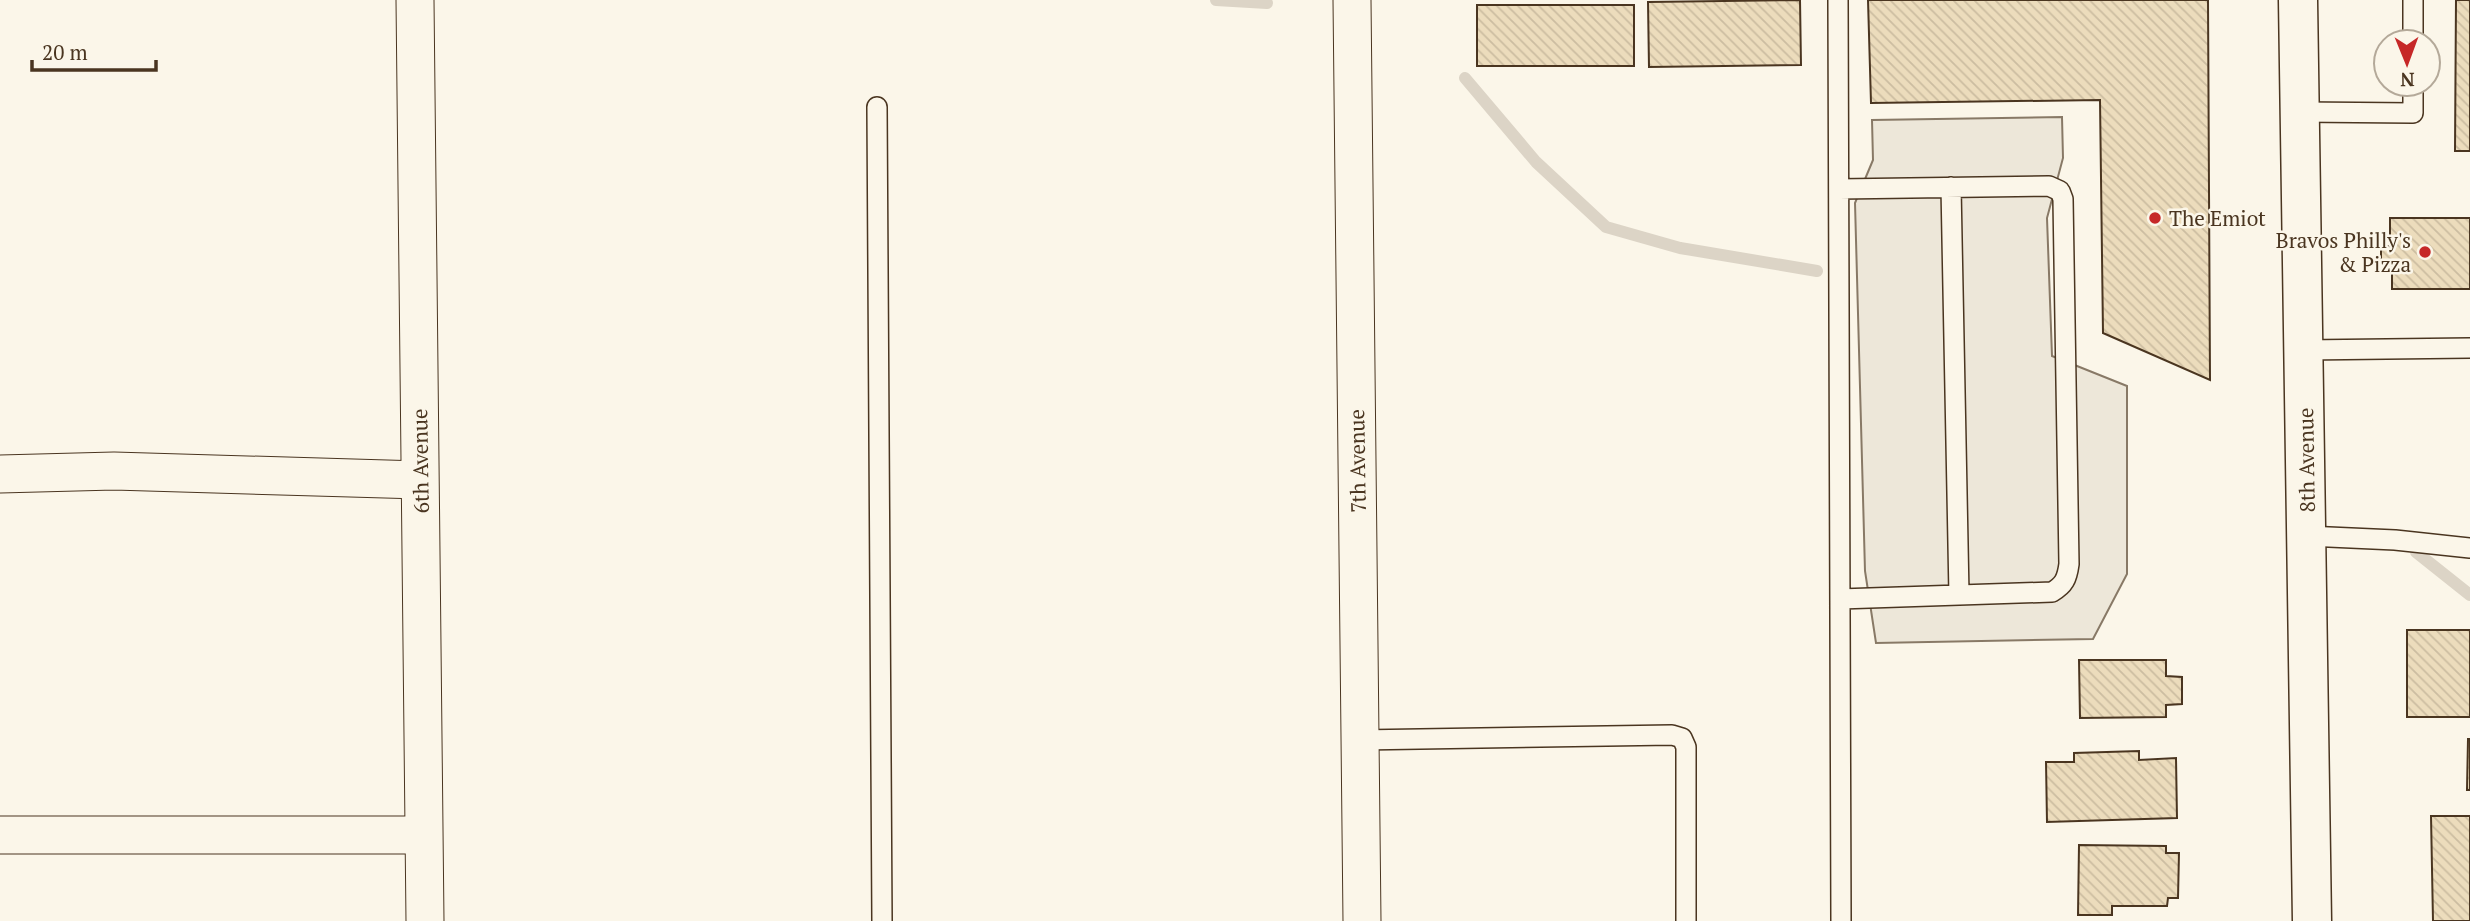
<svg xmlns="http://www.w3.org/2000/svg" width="2470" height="921" font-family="'PT Serif',serif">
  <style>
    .parking { fill: #ede7d9; stroke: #887966; stroke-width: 2 }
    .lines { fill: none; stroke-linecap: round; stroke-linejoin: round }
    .stream { stroke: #dcd4c6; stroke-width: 12 }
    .building { fill: url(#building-back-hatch); stroke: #4a3520; stroke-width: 2 }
    .service-casing { stroke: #4a3520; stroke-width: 22 }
    .minor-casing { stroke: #4a3520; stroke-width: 39 }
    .primary-casing { stroke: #4a3520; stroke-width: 41 }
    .service { stroke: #fbf6e9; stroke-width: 19 }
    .minor { stroke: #fbf6e9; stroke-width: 37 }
    .primary { stroke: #fbf6e9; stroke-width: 38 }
    .poi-dot { fill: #c62828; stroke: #fbf6e9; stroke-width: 2.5 }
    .labels { text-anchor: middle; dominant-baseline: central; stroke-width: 5; stroke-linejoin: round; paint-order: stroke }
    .poi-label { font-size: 21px; fill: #4a3520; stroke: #fbf6e9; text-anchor: start }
    .street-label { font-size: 21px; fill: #4a3520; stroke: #fbf6e9 }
  </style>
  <defs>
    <pattern id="building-back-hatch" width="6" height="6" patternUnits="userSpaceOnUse" patternTransform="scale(1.75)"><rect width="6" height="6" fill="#ecdcbc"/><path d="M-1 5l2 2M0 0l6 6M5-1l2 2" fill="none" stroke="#ccbda1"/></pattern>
  </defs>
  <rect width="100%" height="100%" fill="#fbf6e9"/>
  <path class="parking" d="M2062,117L2063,158L2047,218L2052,356L2127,386V574L2093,639L1876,643L1865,571L1855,203L1873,160L1872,120Z"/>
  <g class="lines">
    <path class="stream" d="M1216,0L1267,3
      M1465,78L1536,162L1606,227L1680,248L1817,271
      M2416,552L2470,595"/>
  </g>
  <path class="building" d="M1800,0L1801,65L1649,67L1648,2Z
    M1868,0H2208L2210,380L2103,333L2100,100L1871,103Z
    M2456,0H2470V151H2455Z
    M1477,5H1634V66H1477Z
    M2390,218H2470V289H2392V262H2381V247L2390,246Z
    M2407,630H2470V717H2407Z
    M2079,660H2166V676L2182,677V704L2166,705V717L2080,718Z
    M2468,739H2470V790H2467Z
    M2139,751V760L2176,758L2177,818L2047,822L2046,762H2074V753Z
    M2431,816H2470V921H2433Z
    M2079,845L2166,846V853H2179L2178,898H2168L2167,906H2112V915H2078Z"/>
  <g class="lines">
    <defs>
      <path id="service" d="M1838,0L1841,921
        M2413,0V42
        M877,107L882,921
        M2300,112L2413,113V84
        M1951,187L1959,595
        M1839,189L2049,186L2060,191L2063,199L2069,564C2067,579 2064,585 2052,592L1840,599
        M2304,350L2470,348
        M2307,536L2395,540L2470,548
        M1360,740L1672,735L1682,738L1686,747V921"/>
      <path id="minor" d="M415,0L425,921
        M1352,0L1362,921
        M0,474L114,471L420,480
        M0,835H424"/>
      <path id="primary" d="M2298,0L2312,921"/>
    </defs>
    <use href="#service" class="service-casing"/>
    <use href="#minor" class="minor-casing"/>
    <use href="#primary" class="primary-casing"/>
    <use href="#service" class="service"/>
    <use href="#minor" class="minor"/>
    <use href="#primary" class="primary"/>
  </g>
  <g class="poi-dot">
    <circle cx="2155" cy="218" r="7"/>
    <circle cx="2425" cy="252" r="7"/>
  </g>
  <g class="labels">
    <g class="poi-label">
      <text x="2169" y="218">The Emiot</text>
      <text x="2411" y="240" text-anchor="end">Bravos Philly's<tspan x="2411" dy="24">&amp; Pizza</tspan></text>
    </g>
    <g class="street-label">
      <text transform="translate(2306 460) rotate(-91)">8th Avenue</text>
      <text transform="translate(420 461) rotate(-91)">6th Avenue</text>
      <text transform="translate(1357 461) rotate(-91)">7th Avenue</text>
    </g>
  </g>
  <g transform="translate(2407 63) rotate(179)"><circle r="33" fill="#fbf6e9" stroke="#b4a999" stroke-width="2"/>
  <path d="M0-5L12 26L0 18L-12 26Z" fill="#c62828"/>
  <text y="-10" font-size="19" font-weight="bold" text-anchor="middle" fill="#4a3520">N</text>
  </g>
  <path d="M32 60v10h124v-10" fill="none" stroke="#4a3520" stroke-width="3.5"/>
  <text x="42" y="60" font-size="21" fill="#4a3520" stroke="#fbf6e9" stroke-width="5" paint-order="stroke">20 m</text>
</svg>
